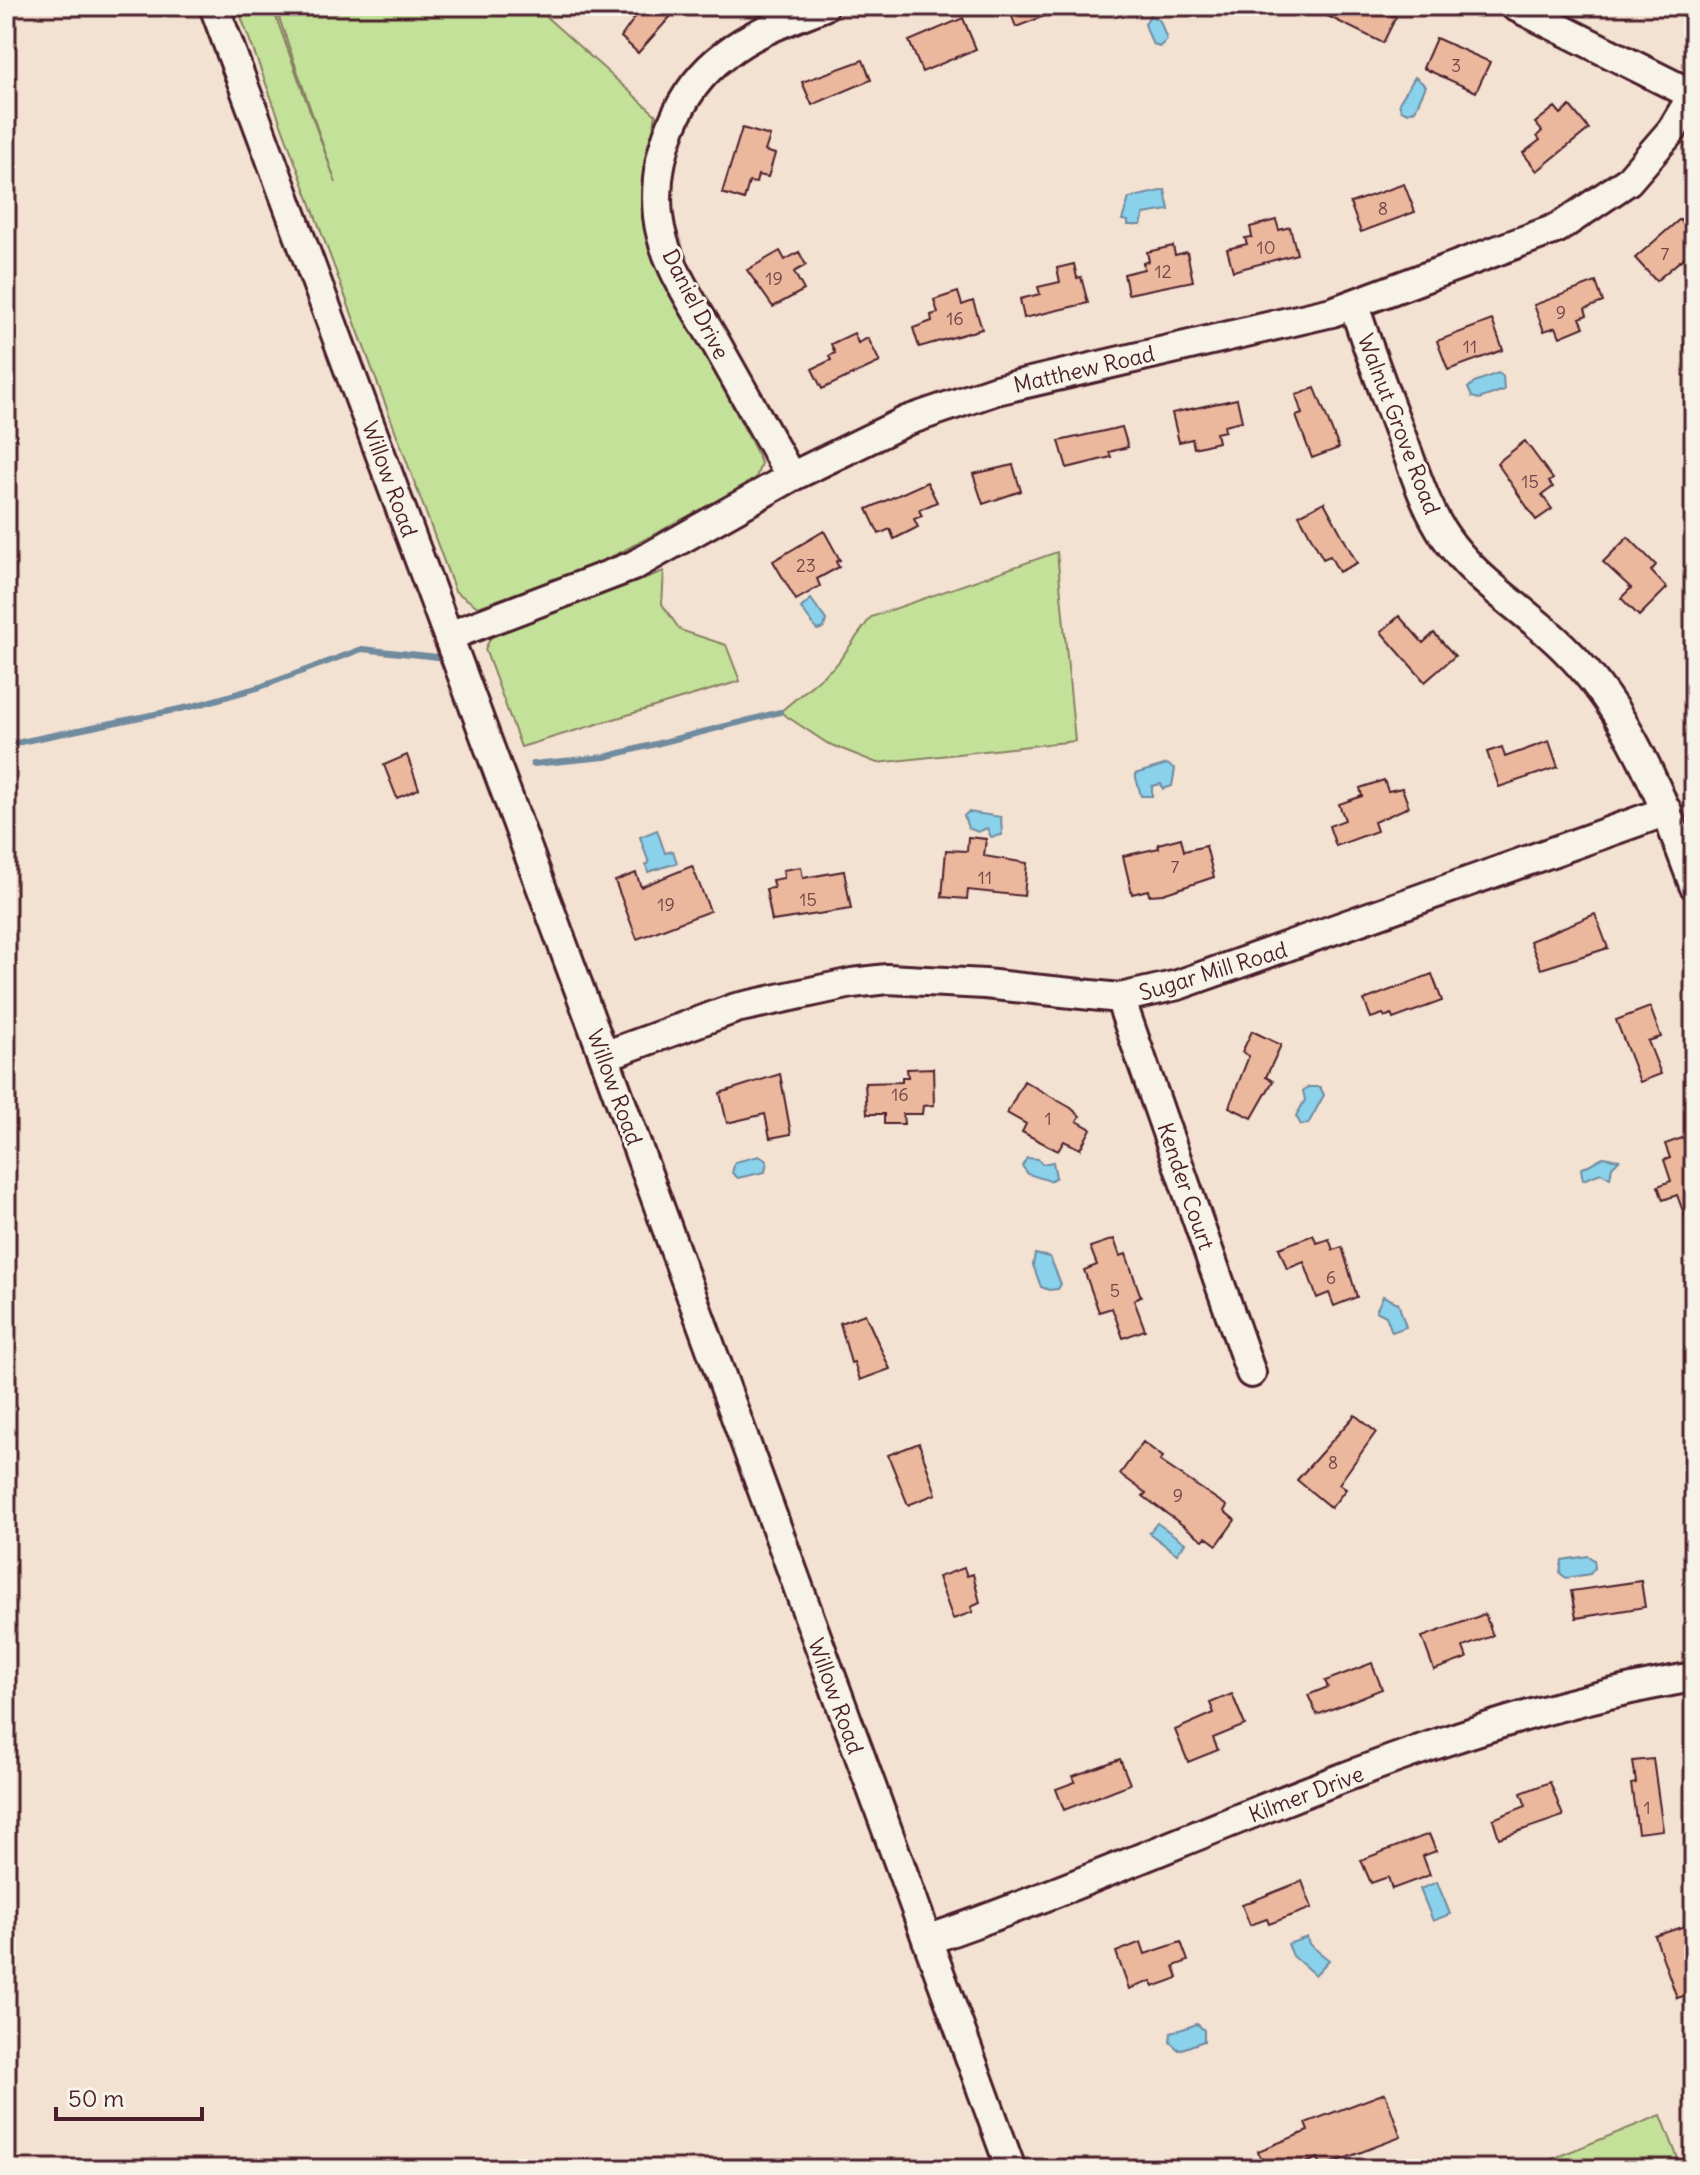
<svg xmlns="http://www.w3.org/2000/svg" width="1700" height="2175" font-family="Delius,sans-serif">
  <style>
    .green { fill: #c4e199; stroke: #878062; stroke-width: 2 }
    .water { fill: #8ad1eb; stroke: #708a9e; stroke-width: 2 }
    .lines { fill: none; stroke-linecap: round; stroke-linejoin: round }
    .stream { stroke: #708a9e; stroke-width: 6 }
    .building { fill: #ebb79d; stroke: #4a1f2b; stroke-width: 2 }
    .minor-casing { stroke: #4a1f2b; stroke-width: 34 }
    .minor { stroke: #f7f3e8; stroke-width: 28 }
    .labels { text-anchor: middle; dominant-baseline: central; stroke-width: 6; stroke-linejoin: round; paint-order: stroke }
    .number-label { font-size: 18px; fill: #724548 }
    .street-label { font-size: 22px; fill: #4a1f2b; stroke: #f7f3e8 }
  </style>
  <rect width="100%" height="100%" fill="#f3e1d2"/>
  <filter id="ink" filterUnits="userSpaceOnUse"><feTurbulence type="fractalNoise" baseFrequency=".0125" numOctaves="2"/><feDisplacementMap in="SourceGraphic" scale="16" xChannelSelector="R" yChannelSelector="G"/><feConvolveMatrix kernelMatrix="1 2 1 2 8 2 1 2 1" color-interpolation-filters="sRGB"/></filter>
  <g filter="url(#ink)">
    <path class="green" d="M237,6H272L336,183L275,6H534L656,115L643,185L649,245L756,451L761,463L755,481L602,562L478,607L455,591Z
      M1057,552L1075,741L877,763L827,743L780,712L836,665L871,617Z
      M664,571L662,604L680,630L726,645L740,681L521,747L485,649L492,635Z
      M1661,2115L1682,2169H1527Z"/>
    <path class="water" d="M1150,15L1160,21L1167,40L1159,47L1152,43L1145,24Z
      M1415,77L1426,86L1415,110L1408,113L1401,110L1399,103Z
      M1165,190L1169,210L1144,214L1141,225H1128V221L1122,220L1129,198Z
      M1498,373L1503,376L1504,390L1479,399L1472,397L1468,388L1474,382Z
      M811,599L826,620L824,628L817,630L801,608Z
      M1167,764L1175,769L1172,786L1163,789L1161,784L1152,786V796H1141L1135,774Z
      M968,812L1001,817L1002,835L991,837L987,828L978,832L968,828L964,816Z
      M657,830L665,853L673,851L677,863L648,872L646,865L649,863L640,837Z
      M1308,1087H1320L1324,1095L1308,1124L1301,1125L1296,1116L1305,1100L1303,1091Z
      M759,1156L767,1161L765,1172L738,1178L732,1173L735,1162Z
      M1603,1157L1619,1160L1612,1167L1610,1178L1601,1173L1583,1180L1581,1169Z
      M1027,1158L1038,1159L1042,1164L1053,1162L1056,1177L1050,1181L1028,1174L1022,1166Z
      M1035,1254L1050,1257L1061,1284L1058,1289L1049,1290L1041,1287L1033,1265Z
      M1383,1296L1398,1303L1406,1327L1392,1332L1386,1316L1376,1311Z
      M1157,1523L1185,1543L1177,1554L1149,1533Z
      M1588,1556L1594,1560L1595,1568L1590,1574L1566,1578L1560,1573L1562,1560Z
      M1437,1882L1450,1914L1433,1921L1420,1889Z
      M1307,1937L1309,1944L1329,1960L1315,1975L1293,1956L1288,1944Z
      M1197,2024L1204,2030V2041L1179,2050L1170,2042L1171,2033Z"/>
    <g class="lines">
      <path class="stream" d="M6,745L194,706L260,687L362,649L438,657
        M533,764L605,757L780,712"/>
    </g>
    <path class="building" d="M643,6H680L638,53L621,37Z
      M1008,6H1068V7L1016,27Z
      M1307,6H1372L1396,17L1383,43Z
      M963,18L976,49L922,72L909,41Z
      M1436,38L1490,62L1476,92L1423,68Z
      M863,60L871,80L812,105L802,82Z
      M1570,106L1589,129L1537,171L1523,153L1540,140L1537,136L1542,131L1535,123L1555,107L1561,114Z
      M742,128L770,136L765,151L775,154L768,177L758,175L756,183L749,182L744,200L722,193Z
      M1404,184L1415,212L1361,232L1350,203Z
      M1680,219L1694,236V249L1656,281L1635,258Z
      M1276,220L1279,230L1290,227L1297,254L1233,271L1227,249L1247,244L1245,238L1252,237L1250,227Z
      M1173,246L1175,255L1187,252L1193,281L1128,294L1124,274L1144,269L1143,263L1149,261L1147,252Z
      M780,251L785,260L799,252L806,265L794,272L804,290L773,307L747,270Z
      M1074,264L1077,278L1081,277L1088,303L1024,318L1020,299L1040,294L1038,287L1060,282L1057,268Z
      M1596,282L1603,302L1585,309L1587,315L1580,318L1584,327L1560,337L1556,327L1544,331L1534,305Z
      M958,292L962,305L973,301L982,329L919,347L913,328L932,321L931,315L938,313L934,300Z
      M1492,320L1503,350L1448,370L1437,341Z
      M854,333L858,343L868,338L880,362L822,389L812,369L831,360L829,356L835,353L831,344Z
      M1315,388L1339,448L1312,458L1296,416L1302,414L1296,395Z
      M1237,399L1242,421L1224,425L1225,431L1216,433L1218,442L1194,448L1192,439L1179,442L1172,413Z
      M1122,427L1128,447L1109,452L1111,457L1067,468L1059,441Z
      M1525,441L1553,479L1549,482L1553,487L1542,495L1552,509L1536,520L1497,463Z
      M1013,465L1021,491L983,504L973,474Z
      M927,482L937,502L919,510L922,516L914,519L918,527L894,539L890,529L879,534L867,509Z
      M1324,502L1357,563L1339,572L1330,556L1323,559L1299,515Z
      M824,531L840,560L836,562L839,567L817,579L820,586L796,600L773,561Z
      M1628,537L1656,565L1651,571L1667,588L1639,616L1621,598L1631,588L1603,562Z
      M1399,616L1423,643L1434,633L1455,656L1425,682L1381,632Z
      M1549,741L1558,767L1499,787L1487,752L1502,747L1505,757Z
      M407,755L419,789L397,798L384,765Z
      M1384,780L1388,791L1402,788L1409,807L1374,822L1377,831L1336,846L1329,826L1345,820L1339,804L1362,796L1360,788Z
      M968,837L986,839L984,856L1027,863L1024,896L968,890L967,899L942,897L946,850L967,851Z
      M1181,838L1184,851L1206,846L1214,877L1163,894L1149,895L1148,890L1132,894L1123,856L1159,848L1158,844Z
      M692,866L710,911L637,939L615,881L636,873L641,887Z
      M801,867L803,878L844,871L851,909L772,921L766,889L774,888L772,880L784,878L783,870Z
      M1595,914L1608,948L1541,969L1530,941Z
      M1432,974L1442,1001L1393,1019L1391,1014L1385,1017L1383,1014L1371,1018L1364,1000Z
      M1650,1007L1661,1037L1648,1041L1661,1074L1640,1082L1616,1020Z
      M1252,1031L1281,1045L1266,1077L1273,1081L1252,1118L1229,1107L1249,1056L1242,1052Z
      M933,1068L934,1105L923,1106L922,1114H903L904,1124H884V1114H867L865,1083L902,1082V1077H908L907,1069Z
      M780,1074L791,1134L770,1138L765,1114L727,1123L720,1093Z
      M1024,1081L1071,1108L1080,1116L1077,1121L1091,1129L1080,1149L1064,1141L1058,1151L1022,1132L1026,1124L1007,1113Z
      M1685,1137L1694,1162L1692,1236L1677,1195L1663,1200L1658,1186L1671,1181L1664,1160L1670,1158L1665,1144Z
      M1313,1235L1317,1243L1329,1239L1333,1250L1342,1247L1357,1297L1334,1306L1329,1293L1317,1298L1304,1262L1287,1269L1279,1248Z
      M1114,1239L1120,1256L1126,1254L1136,1283L1141,1297L1134,1300L1145,1330L1123,1338L1112,1308L1099,1312L1084,1270L1097,1265L1090,1247Z
      M865,1314L890,1369L860,1380L854,1362L851,1363L840,1323Z
      M1355,1415L1376,1432L1339,1484L1346,1489L1331,1508L1297,1480Z
      M1143,1442L1163,1457L1160,1461L1227,1506L1224,1511L1235,1520L1217,1545L1206,1537L1203,1540L1155,1505L1143,1496L1146,1493L1120,1474Z
      M919,1443L936,1494L908,1505L888,1455Z
      M964,1568L967,1576L973,1574L980,1603L971,1607L973,1612L953,1619L938,1577Z
      M1641,1581L1645,1607L1576,1618L1571,1591Z
      M1485,1614L1493,1636L1463,1647L1467,1658L1434,1670L1422,1637Z
      M1372,1663L1382,1689L1317,1715L1308,1695L1328,1687L1325,1681Z
      M1232,1694L1245,1725L1213,1738L1218,1750L1188,1762L1175,1730L1214,1713L1210,1703Z
      M1120,1759L1130,1784L1064,1810L1056,1789L1075,1782L1073,1776Z
      M1653,1759L1663,1830L1638,1833L1631,1784L1636,1783L1633,1761Z
      M1550,1782L1563,1816L1499,1838L1493,1819L1526,1806L1521,1793Z
      M1429,1834L1436,1851L1423,1856L1430,1875L1392,1889L1388,1877L1371,1883L1361,1860Z
      M1302,1881L1312,1908L1269,1924L1267,1919L1250,1925L1242,1905Z
      M1688,1925L1694,1955L1685,1958L1694,1993L1677,1998L1655,1936Z
      M1141,1942L1145,1954L1181,1942L1188,1961L1174,1966L1178,1978L1153,1987L1151,1981L1129,1989L1116,1952Z
      M1385,2093L1401,2137L1322,2167L1318,2158L1291,2169H1265L1258,2151L1308,2131L1305,2123Z"/>
    <g class="lines">
      <defs>
        <path id="minor" d="M214,6L604,1056L1011,2169
          M1515,6L1693,95
          M1354,305C1368,349 1385,393 1401,436C1414,469 1425,507 1445,536C1477,583 1525,609 1564,648C1631,713 1662,799 1694,885
          M791,477C765,431 739,385 713,338C691,300 663,261 658,216C652,157 677,90 726,54C755,31 790,20 824,6
          M449,636L633,566L791,477L906,421L996,390L1332,312L1558,228L1628,181L1672,130L1694,93
          M1120,998L1251,1373
          M604,1056L736,1008L852,983L887,979L985,984L1120,998L1178,985L1667,811
          M927,1940C1182,1852 1427,1721 1694,1677"/>
      </defs>
      <use href="#minor" class="minor-casing"/>
      <use href="#minor" class="minor"/>
    </g>
  </g>
  <g class="labels">
    <g class="number-label">
      <text x="1456" y="65">3</text>
      <text x="1383" y="208">8</text>
      <text x="1266" y="247">10</text>
      <text x="1665" y="253">7</text>
      <text x="1163" y="271">12</text>
      <text x="774" y="278">19</text>
      <text x="1561" y="312">9</text>
      <text x="955" y="318">16</text>
      <text x="1470" y="346">11</text>
      <text x="1530" y="481">15</text>
      <text x="806" y="565">23</text>
      <text x="1175" y="866">7</text>
      <text x="985" y="877">11</text>
      <text x="808" y="899">15</text>
      <text x="666" y="904">19</text>
      <text x="900" y="1094">16</text>
      <text x="1048" y="1118">1</text>
      <text x="1331" y="1277">6</text>
      <text x="1115" y="1290">5</text>
      <text x="1333" y="1462">8</text>
      <text x="1178" y="1495">9</text>
      <text x="1647" y="1807">1</text>
    </g>
    <g class="street-label">
      <text transform="translate(696 304) rotate(63)">Daniel Drive</text>
      <text transform="translate(1084 369) rotate(-13)">Matthew Road</text>
      <text transform="translate(1399 424) rotate(69)">Walnut Grove Road</text>
      <text transform="translate(390 479) rotate(70)">Willow Road</text>
      <text transform="translate(1213 971) rotate(-17)">Sugar Mill Road</text>
      <text transform="translate(615 1087) rotate(70)">Willow Road</text>
      <text transform="translate(1186 1186) rotate(71)">Kender Court</text>
      <text transform="translate(836 1696) rotate(70)">Willow Road</text>
      <text transform="translate(1306 1794) rotate(-21)">Kilmer Drive</text>
    </g>
  </g>
  <rect width="1700" height="2175" fill="none" stroke="#f7f3e8" stroke-width="32"/>
  <rect x="16" y="16" width="1668" height="2143" fill="none" stroke="#4a1f2b" stroke-width="3" filter="url(#ink)"/>
  <path d="M56 2107v12h146v-12" fill="none" stroke="#4a1f2b" stroke-width="4"/>
  <text x="68" y="2107" font-size="24" fill="#4a1f2b" stroke="#f7f3e8" stroke-width="6" paint-order="stroke">50 m</text>
</svg>
